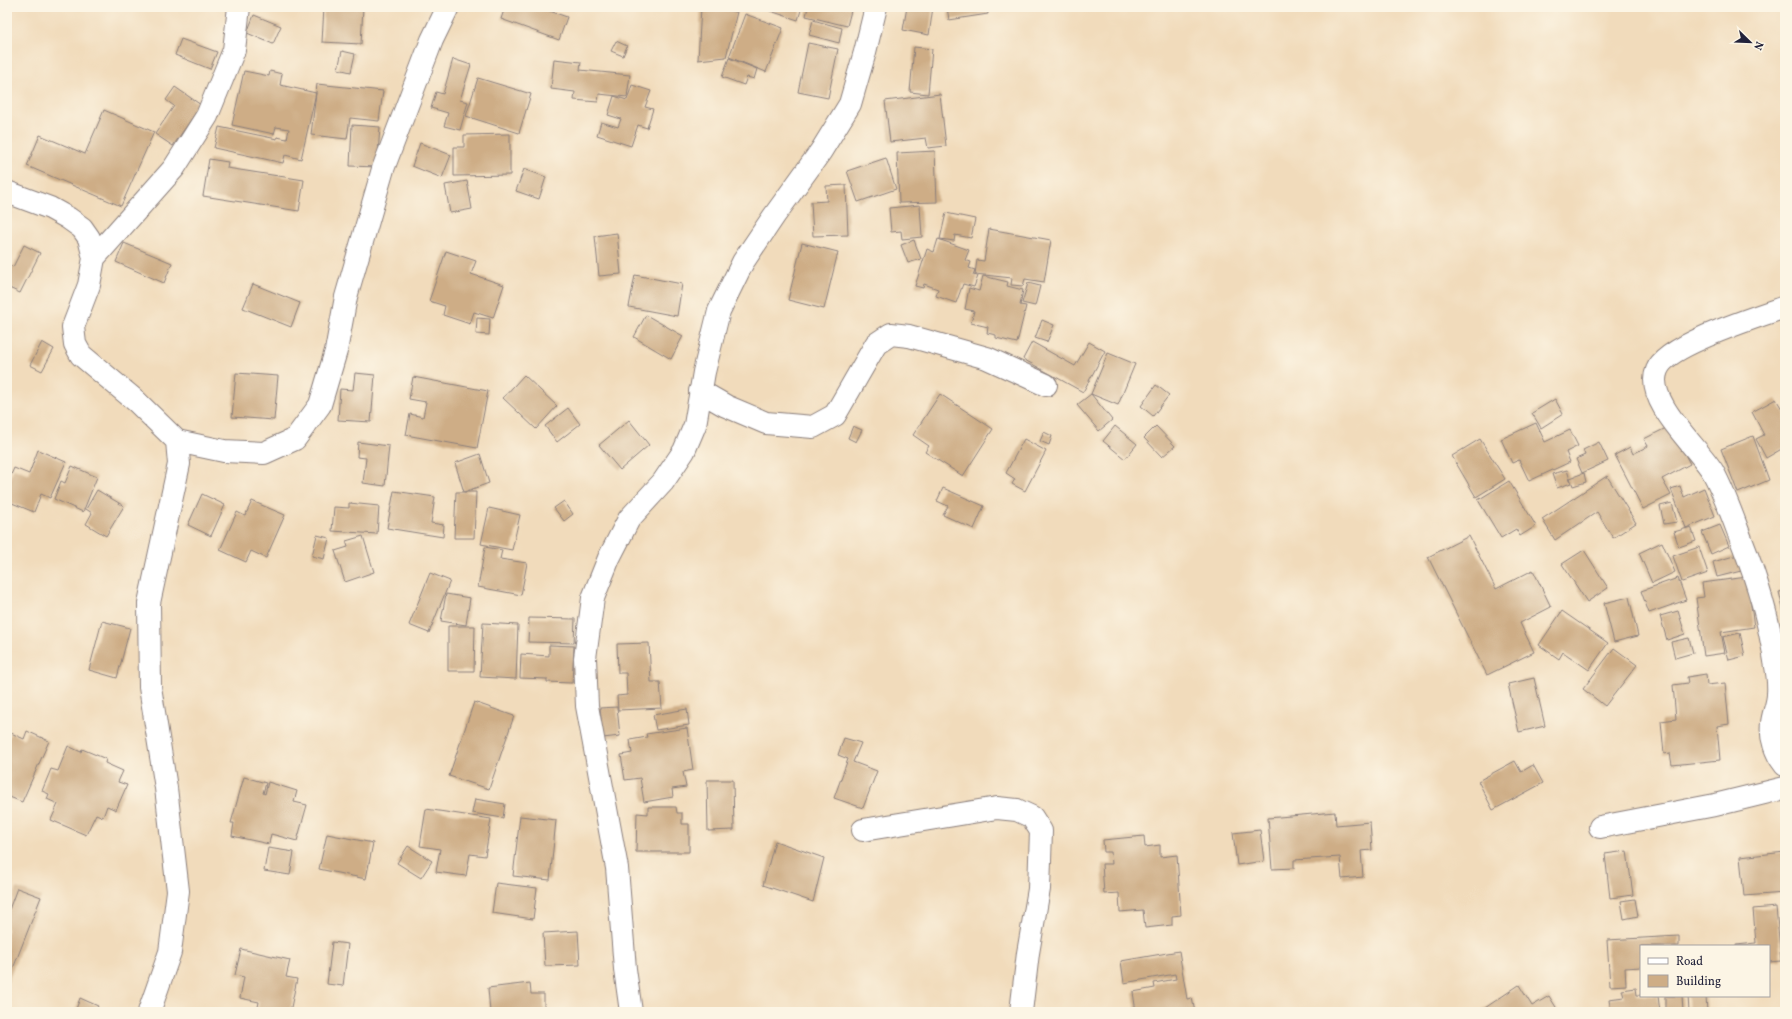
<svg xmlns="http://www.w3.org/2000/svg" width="1792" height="1019" font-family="Vollkorn,serif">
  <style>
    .building { fill: #cead86 }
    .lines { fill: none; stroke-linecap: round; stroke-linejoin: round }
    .minor-casing { stroke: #8a7e7b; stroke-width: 24 }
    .minor { stroke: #fff; stroke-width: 22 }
  </style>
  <rect width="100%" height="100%" fill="#fcf5e5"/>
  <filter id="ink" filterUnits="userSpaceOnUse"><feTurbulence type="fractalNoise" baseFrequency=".025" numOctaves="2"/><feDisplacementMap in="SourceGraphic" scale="8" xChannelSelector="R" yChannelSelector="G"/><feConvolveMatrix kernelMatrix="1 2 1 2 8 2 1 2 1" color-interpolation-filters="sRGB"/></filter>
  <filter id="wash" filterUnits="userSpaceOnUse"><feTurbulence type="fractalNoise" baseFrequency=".012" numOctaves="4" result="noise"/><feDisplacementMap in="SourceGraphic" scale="16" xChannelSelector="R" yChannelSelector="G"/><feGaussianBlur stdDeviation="0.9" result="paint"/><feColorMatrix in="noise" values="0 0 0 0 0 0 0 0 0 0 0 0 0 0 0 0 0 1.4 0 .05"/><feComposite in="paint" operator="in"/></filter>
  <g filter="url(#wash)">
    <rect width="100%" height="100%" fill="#f1dbbb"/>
    <g id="blocks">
      <path class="building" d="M324,7H363L361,44L322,42Z
        M505,7H538L567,17L559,40L501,19Z
        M701,7L737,12L726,57L698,60Z
        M758,7H802L798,20Z
        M808,7H852L847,26L806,16Z
        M907,7H933L929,35L903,30Z
        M947,7H987L988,14L949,20Z
        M745,14L783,28L766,72L729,57Z
        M254,15L281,26L273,44L247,33Z
        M813,20L842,28L839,43L809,35Z
        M181,39L217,52L210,69L175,55Z
        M616,41L627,46L623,56L611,51Z
        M808,43L838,49L828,98L798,92Z
        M914,47L932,49L928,94L910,92Z
        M342,51L355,54L351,72L338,69Z
        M729,58L757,69L754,79L747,77L744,85L722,77Z
        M453,59L471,65L460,100L468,102L460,130L444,126L448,113L431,108L436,92L443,94Z
        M554,59L581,62L580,70L630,75L627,97L599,94L598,102L574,100L575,92L551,89Z
        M244,71L269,76L270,71L282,74L280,85L316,93L301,159L285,155L283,163L214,148L219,127L277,139V137L287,139L289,129L276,127L274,134L232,125Z
        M478,78L531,94L519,133L466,116Z
        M317,84L383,91L379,121L350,118L347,139L311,135Z
        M632,85L651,91L645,107L653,109L647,128L638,125L631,146L597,135L601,122L618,127L621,119L608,115L614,96L627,100Z
        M175,87L201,105L173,146L155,134L174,106L166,100Z
        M940,94L946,146L928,148L926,138L890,142L885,101Z
        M104,110L154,132L121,206L27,166L40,135L85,154Z
        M352,125L380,127L377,167L350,166Z
        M510,134V175L454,176V147H464V135Z
        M420,143L451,155L442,178L412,166Z
        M935,151L937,202L899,203L897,153Z
        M886,158L896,189L858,202L847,171Z
        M209,159L228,162L227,168L304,180L299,211L203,196Z
        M524,169L546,177L539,199L516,191Z
        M467,181L472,209L450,213L445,185Z
        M846,185L848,235L813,236L811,202L827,201L826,186Z
        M920,205L922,237L902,239L901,231L891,232L889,208Z
        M946,213L975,219L971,238L955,235L954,241L940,239Z
        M989,229L1051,240L1044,282L1025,279L1023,286L1011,285L1012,278L975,274L977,260L984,261Z
        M617,233L621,274L599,276L595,236Z
        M938,239L969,250L965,260L971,262L969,268L975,270L973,275L978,276L974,287L963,284L956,303L936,296L938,289L924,284L923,288L915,286L927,249L934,252Z
        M914,240L921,259L908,263L901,245Z
        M124,243L172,263L164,283L116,262Z
        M802,243L838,252L824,309L788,300Z
        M24,245L40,253L20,293L7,287V264L13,267Z
        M446,251L476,261L471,274L504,285L493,318L474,312L470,324L443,315L445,306L429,301Z
        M635,275L682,284L677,316L629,307Z
        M983,276L1008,282L1007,286L1023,290L1020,305L1026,306L1017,343L996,338V335L987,333L988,327L971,323L974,311L965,309L969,288L979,291Z
        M1028,283L1040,286L1035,306L1022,303Z
        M253,284L300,303L291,327L243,308Z
        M646,315L683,336L671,359L634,337Z
        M477,318L490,319L489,335L476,334Z
        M1042,320L1054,325L1047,342L1035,338Z
        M42,342L54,349L42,371L30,365Z
        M1032,342L1075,366L1089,342L1105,351L1083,392L1023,359Z
        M1108,353L1135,364L1118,405L1091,394L1112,420L1099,431L1077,405L1091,394Z
        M236,373L278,376L274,420L232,417Z
        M355,373L375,375L371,422L338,420L340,389L353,390Z
        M524,375L557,406L536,429L503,398Z
        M413,377L488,391L477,448L406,435L410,414L423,417L426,402L409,399Z
        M1156,385L1169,395L1153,416L1141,406Z
        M940,394L993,429L963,476L925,452L929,446L913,435Z
        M1555,399L1563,414L1541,428L1532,413Z
        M1776,399L1785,414V447L1766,458L1756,439L1764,435L1752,412Z
        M568,408L580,424L557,442L545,426Z
        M629,420L649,445L620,470L599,445Z
        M1536,423L1545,442L1570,430L1578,446L1566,452L1570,462L1529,481L1519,460L1512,463L1501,439Z
        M853,426L862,430L856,442L848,438Z
        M1115,426L1137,444L1125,459L1103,441Z
        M1156,426L1175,446L1162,457L1144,438Z
        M1670,426L1690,464L1662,479L1671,495L1643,509L1615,455L1630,447L1633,454L1648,446L1644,439Z
        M1044,432L1052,436L1049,445L1040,441Z
        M1753,436L1769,480L1738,493L1721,449Z
        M1024,439L1046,451L1025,491L1012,484L1015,479L1006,473Z
        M1480,439L1505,479L1476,497L1452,456Z
        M358,442L389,446L385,486L363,483L366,458L357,457Z
        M1599,442L1608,461L1582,473L1576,459L1585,455L1583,450Z
        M38,450L66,462L50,498L41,494L34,512L7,501V484L14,468L29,474Z
        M480,454L489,483L464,492L455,463Z
        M72,466L97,477L83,512L54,499L61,481L65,483Z
        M1567,470L1571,483L1557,488L1552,474Z
        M1584,473L1586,482L1573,486L1570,478Z
        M1607,476L1636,523L1613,538L1597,512L1555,540L1542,519Z
        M1509,481L1536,526L1520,536L1516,529L1501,538L1478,500Z
        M1680,486L1684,497L1704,488L1715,516L1686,528L1671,489Z
        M943,488L984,506L974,529L943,515L948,506L937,501Z
        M97,490L124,506L106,536L86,524L92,513L86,509Z
        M394,491L435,497L431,523L444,525L443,537L387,528Z
        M456,492H476L474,538H454Z
        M202,494L225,505L211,536L188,525Z
        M252,501L285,515L266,558L251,551L246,562L220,550L237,512L245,516Z
        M564,501L573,514L564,521L554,508Z
        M349,503L379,506L377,534L332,531L334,507L349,508Z
        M1672,503L1677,522L1664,524L1660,506Z
        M489,508L520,515L512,550L481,544Z
        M1720,525L1729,546L1711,554L1702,532Z
        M1691,527L1696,541L1679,547L1674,532Z
        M317,535L329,538L324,559L312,556Z
        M363,536L374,572L345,582L335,551L348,547L346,541Z
        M1469,536L1496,589L1533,570L1551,607L1520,623L1534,652L1487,675L1428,557Z
        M1662,542L1675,572L1652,583L1639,553Z
        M485,547L502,550L500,559L527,563L521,595L478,587Z
        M1699,547L1708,573L1682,582L1673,556Z
        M1584,550L1608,588L1587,602L1562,564Z
        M1741,554L1745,570L1717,577L1713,562Z
        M430,573L450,581L429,633L409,625Z
        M1747,577L1754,627L1721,632L1725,653L1704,656L1696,598L1704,597L1702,583Z
        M1678,578L1686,600L1649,613L1641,591Z
        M1785,591V613H1784L1779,592Z
        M446,594L470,598L466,625L441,621Z
        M1629,597L1638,636L1614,642L1604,603Z
        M1562,611L1608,643L1589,670L1563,652L1559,659L1539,645Z
        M1678,611L1685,634L1667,640L1660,616Z
        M529,618L575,619L574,643L528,642Z
        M102,621L130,628L117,678L89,670Z
        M483,623L518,625L516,679L480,677Z
        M448,626H475L474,671H448Z
        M1740,633L1745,656L1729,660L1723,637Z
        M1689,638L1693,653L1675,658L1671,642Z
        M649,643L651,682H660L662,708L618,710L617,696L627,695L626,673H618L617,644Z
        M549,645L574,646L572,683L547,682V679L520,678L521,654L549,656Z
        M1614,648L1637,665L1605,706L1583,689Z
        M1706,674L1707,685L1725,683L1729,724L1717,726L1720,760L1672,765L1670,753L1664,754L1661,721L1676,719L1673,685L1688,683L1687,677Z
        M1534,678L1545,726L1519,732L1508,684Z
        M474,702L514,716L489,789L449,776Z
        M617,707L620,736L603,738L600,708Z
        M687,709L689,725L656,730L653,715Z
        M687,728L693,770L683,772L686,787L672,789L673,797L644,802L640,778L625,780L621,755L632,753L630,740L647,737L646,734Z
        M27,731L49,741L22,802L7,796V742L11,733L24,739Z
        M844,738L861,743L853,762L877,771L863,808L834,798L848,759L838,755Z
        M68,746L81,752L82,749L106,759L105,763L123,771L118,782L127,785L116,810L107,806L103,817L96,814L86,835L51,820L58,804L47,799L49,794L42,791L51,769L58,771Z
        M1515,761L1521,772L1533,765L1543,783L1493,810L1478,781Z
        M244,777L266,783L263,793L265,794L268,782L297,791L294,802L307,805L297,841L271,834L269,844L232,836L234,823H231Z
        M707,780H733L734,830L708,831Z
        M475,799L505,804L503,818L472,813Z
        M648,807H676L677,813H682V824H689V852H636L637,813L648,814Z
        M426,809L491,819L485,856L470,854L466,876L436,872L440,849L420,846Z
        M1335,812L1336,825L1370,822L1372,850L1361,851L1363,877L1342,879L1340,857L1294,860V868L1272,869L1268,818Z
        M520,816L556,820L550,880L513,876Z
        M1260,830L1264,861L1237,865L1233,833Z
        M327,834L373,843L366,879L319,869Z
        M1144,836L1145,847L1160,845V857L1177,855L1181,915L1172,916V925L1145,928L1143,910L1120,912L1119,893L1104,894L1102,864H1112L1111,852H1104L1103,840Z
        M775,841L824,858L813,902L763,885Z
        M408,846L432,861L421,878L397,863Z
        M268,848L294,852L290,875L264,871Z
        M1627,851L1633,895L1610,898L1605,854Z
        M1785,852V893L1744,896L1740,857Z
        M496,883L537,888L533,919L492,913Z
        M17,888L41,897L7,984V915Z
        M1635,899L1638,916L1624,919L1621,901Z
        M1776,907L1781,961L1769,962V946H1736V945L1756,943L1753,909Z
        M578,931L580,965L545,966L543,933Z
        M1679,936V946H1641V967L1625,968L1626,985L1610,986L1607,940Z
        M332,942L348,944L343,986L327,984Z
        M241,949L290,960L286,977L297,979L290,1012H257L259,1002L240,998L244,977L235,975Z
        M1179,951L1187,999L1192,998L1195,1012H1136L1133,992L1155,988L1154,983L1176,979L1175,974L1124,983L1121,961Z
        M530,983L531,994H544V1012H490L488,988Z
        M1519,985L1532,1006L1549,996L1559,1012H1479Z
        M1636,988L1637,995L1658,996L1660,1012H1611L1609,999L1624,997L1622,990Z
        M1665,996H1682L1683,1012H1665Z
        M1688,996H1706L1707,1012H1689Z
        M80,998L98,1006L95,1012H75Z"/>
    </g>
  </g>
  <g filter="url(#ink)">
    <use href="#blocks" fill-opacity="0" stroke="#8a7e7b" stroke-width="1"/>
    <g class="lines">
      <defs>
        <path id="minor" d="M7,192L50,208L68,218L82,228L89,238L94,258L89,285L73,327L75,344L81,355L136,401L177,441L179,464L149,603L150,687L166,788L178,891L170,952L149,1012
          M94,258L174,168L207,116L234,50L239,7
          M1785,307C1759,316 1666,345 1657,370C1644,401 1698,447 1713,472C1725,494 1733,518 1742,542C1757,580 1769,620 1775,661C1777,671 1779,683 1778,694C1778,704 1773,713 1772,723C1770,738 1776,754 1785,765
          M700,391L726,406L766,423L813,427L835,415L876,344L891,334L909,336L987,358L1046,385
          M177,441L224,451L264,453L295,439L320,405L336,351L346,297L383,169L432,40L448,7
          M1600,827L1715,805L1785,788
          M863,830L997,808L1017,810L1032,817L1041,831L1039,889L1028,953L1021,1012
          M631,1012L625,969L617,868L587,706L585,658L593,598L609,558L629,519L663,482L684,451L695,425L704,372L719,311L743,262L774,216L821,151L850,104L865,52L876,7"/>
      </defs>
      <use href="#minor" class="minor-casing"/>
      <use href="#minor" class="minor"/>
    </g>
  </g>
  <rect width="1792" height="1019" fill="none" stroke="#fcf5e5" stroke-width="24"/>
  <rect x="1640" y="945" width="130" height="52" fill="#fcf5e5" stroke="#a5a1a1"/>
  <rect x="1648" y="958" width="20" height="6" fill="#ffffff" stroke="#a5a1a1"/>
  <text x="1676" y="965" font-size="12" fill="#22223b">Road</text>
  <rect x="1648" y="975" width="20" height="12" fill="#cead86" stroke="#a5a1a1"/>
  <text x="1676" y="985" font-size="12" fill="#22223b">Building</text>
  <g transform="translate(1750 42) rotate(113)" stroke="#fcf5e5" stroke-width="3" paint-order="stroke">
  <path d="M0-3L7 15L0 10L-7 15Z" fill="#22223b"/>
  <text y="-6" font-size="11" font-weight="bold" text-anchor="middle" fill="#22223b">N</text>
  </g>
</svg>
